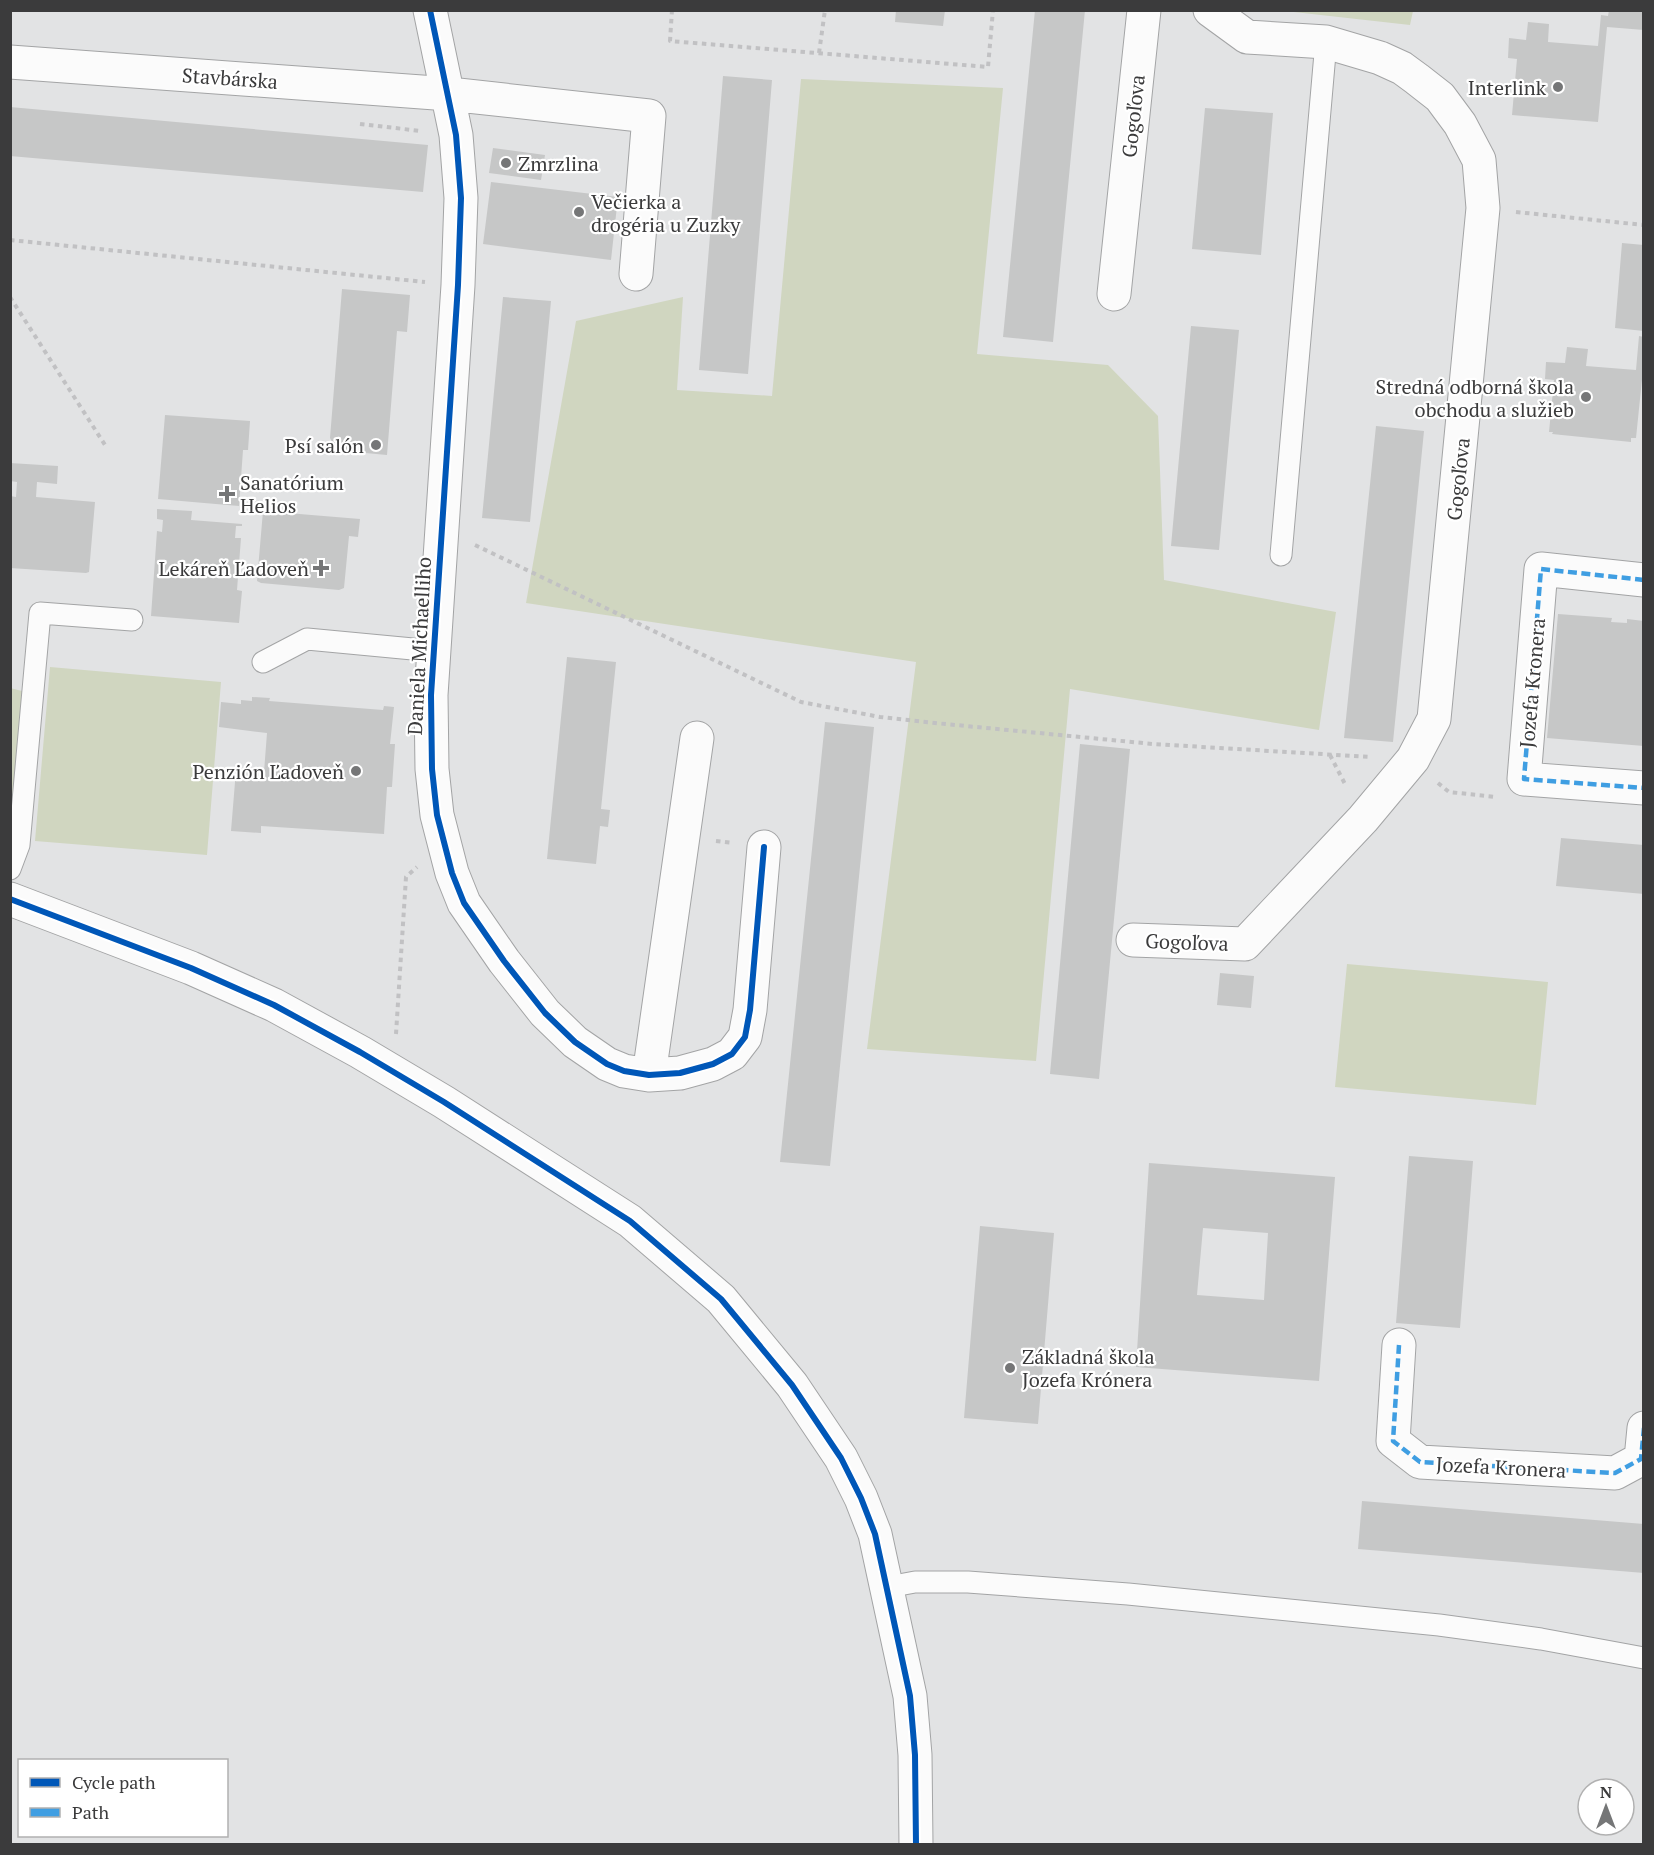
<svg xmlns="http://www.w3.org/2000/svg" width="1654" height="1855" font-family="'PT Serif',serif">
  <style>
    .green { fill: #d0d6c0 }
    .building { fill: #c6c7c7; fill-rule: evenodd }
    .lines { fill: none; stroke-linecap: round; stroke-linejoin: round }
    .lane-casing { stroke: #a3a4a5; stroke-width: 23 }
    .street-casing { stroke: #a3a4a5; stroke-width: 35 }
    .path { stroke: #c1c1c3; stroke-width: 4; stroke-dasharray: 4.5 4.5; stroke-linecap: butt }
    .lane { stroke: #fbfbfb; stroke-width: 21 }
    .street { stroke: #fbfbfb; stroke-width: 33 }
    .quiet { stroke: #3f9ee2; stroke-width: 4.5; stroke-dasharray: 9 4.5; stroke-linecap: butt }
    .cycleway-casing { stroke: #fff; stroke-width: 10 }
    .cycleway { stroke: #0057b8; stroke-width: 6 }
    .poi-dot { fill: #757677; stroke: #fff; stroke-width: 2 }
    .labels { text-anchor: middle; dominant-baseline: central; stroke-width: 4.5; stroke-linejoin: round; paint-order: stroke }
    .street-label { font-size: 20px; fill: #3b3b3c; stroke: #fff }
    .poi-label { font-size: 20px; fill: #3b3b3c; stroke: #fff; text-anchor: end }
  </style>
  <rect width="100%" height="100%" fill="#e2e3e4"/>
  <path class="green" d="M1285,11L1413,10V11L1410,25Z
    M801,79L1003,88L977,354L1108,365L1158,416L1164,580L1336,612L1319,730L1070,689L1036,1061L867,1049L916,662L526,603L576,321L683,297L677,390L772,396Z
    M50,667L221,682L207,855L35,841Z
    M10,688L22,691L11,837H10Z
    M1347,964L1548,982L1536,1105L1335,1087Z"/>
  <path class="building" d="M896,10H945L943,26L895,22Z
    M1035,10H1085L1053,342L1003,337Z
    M1609,10H1644V30L1607,27L1598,122L1512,115L1517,59L1508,58L1509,38L1526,40L1528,22L1549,24L1548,42L1598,46L1601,15L1608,16Z
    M723,76L772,80L748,374L699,370Z
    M10,107L428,145L423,192L10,156Z
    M1205,108L1273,113L1261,255L1192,249Z
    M493,148L545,155L541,180L489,173Z
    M491,182L618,197L611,260L483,244Z
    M1622,243L1644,245V331L1615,328Z
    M342,289L410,295L407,332L397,331L387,455L344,451L334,445L330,438Z
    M503,297L551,301L530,522L482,518Z
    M1191,326L1239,330L1219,550L1171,546Z
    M1639,336L1644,337V360L1636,438H1631V442L1552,434L1553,432H1549L1554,380L1545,379L1546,362L1565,363L1567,347L1588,349L1586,366L1636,370Z
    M165,415L250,421L248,450H243L239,506L158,499Z
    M1376,426L1424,431L1393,742L1344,738Z
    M10,463L58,466L57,484L37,482L36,497L95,502L89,572L86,573L10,568V496L16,497L17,482L10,481Z
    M157,509L192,511L191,520L242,524V526H236L235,538H241L237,590L242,591L239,623L151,616L157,531L162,532L163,520L157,519Z
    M263,511L360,519L358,537L349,536L344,588L339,590L261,583L257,581Z
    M1558,614L1612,618L1611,622L1627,623V619L1644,621V746L1547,738Z
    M567,657L616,662L601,809L610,810L608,827L600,826L596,864L547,859Z
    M252,697L270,698L269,701L383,710L384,706L394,707L390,744H395L392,787H387L384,834L261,826V833L231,831L236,770L264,772L267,733L219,727L221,702L241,704V700L252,701Z
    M825,722L874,727L830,1166L780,1162Z
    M1080,744L1130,749L1099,1079L1050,1074Z
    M1561,838L1644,845V894L1556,886Z
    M1220,973L1254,976L1251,1008L1217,1005Z
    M1409,1156L1473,1161L1460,1328L1396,1323Z
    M1149,1163L1335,1177L1319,1381L1136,1367ZM1203,1228L1268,1233L1264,1300L1197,1295Z
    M980,1226L1054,1233L1038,1424L964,1418Z
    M1362,1501L1644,1524V1573L1358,1549Z"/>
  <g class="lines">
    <defs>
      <path id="lane" d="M1281,555L1326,42
        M263,662L307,639L434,651
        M10,869L19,845L40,613L132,620
        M888,1587L915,1582H968L1128,1594L1439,1625L1541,1639L1644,1658"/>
      <path id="street" d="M430,10L456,135L461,198L458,285L431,695L432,769L437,815L452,873L464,903L504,961L545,1013L575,1042L607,1064L624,1071L649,1075L680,1073L713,1064L732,1054L745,1037L750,1010L764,847
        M10,62L449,94L649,116L636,274
        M1114,294L1144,10
        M1644,580L1541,569L1524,779L1644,788
        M10,899L191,968L274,1005L360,1052L444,1102L630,1221L721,1299L792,1385L841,1458L861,1498L875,1534L910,1696L915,1755L916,1844
        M1133,940L1245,944L1363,819L1413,759L1434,719L1483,208L1479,160L1460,124L1440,97L1417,79L1402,68L1380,58L1326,42L1247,37L1210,10
        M649,1075L697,738
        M1399,1345L1393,1441L1420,1462L1615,1473L1641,1459L1644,1428"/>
    </defs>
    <use href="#lane" class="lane-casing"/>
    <use href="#street" class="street-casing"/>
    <path class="path" d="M672,10L670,41L988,67L993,10
      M819,53L825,10
      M360,124L421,131
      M1516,212L1644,225
      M10,240L425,282
      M10,297L105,445
      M475,545L801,702L880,717L935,723L1153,744L1371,757
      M1330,755L1346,786
      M1438,783L1449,792L1496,797
      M716,841L733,843
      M396,1034L406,877L417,867"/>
    <use href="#lane" class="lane"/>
    <use href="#street" class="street"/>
    <path class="quiet" d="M1644,580L1541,569L1524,779L1644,788
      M1399,1345L1393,1441L1420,1462L1615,1473L1641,1459L1644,1428"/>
    <defs>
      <path id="cycleway" d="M430,10L456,135L461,198L458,285L431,695L432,769L437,815L452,873L464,903L504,961L545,1013L575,1042L607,1064L624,1071L649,1075L680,1073L713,1064L732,1054L745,1037L750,1010L764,847
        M10,899L191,968L274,1005L360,1052L444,1102L630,1221L721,1299L792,1385L841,1458L861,1498L875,1534L910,1696L915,1755L916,1844"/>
    </defs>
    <use href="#cycleway" class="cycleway-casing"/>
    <use href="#cycleway" class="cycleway"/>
  </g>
  <g class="poi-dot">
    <circle cx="1558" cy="87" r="6"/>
    <circle cx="506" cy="163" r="6"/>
    <circle cx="579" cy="212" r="6"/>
    <circle cx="1586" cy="397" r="6"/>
    <circle cx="376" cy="445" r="6"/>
    <path d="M224 485h6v6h6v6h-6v6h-6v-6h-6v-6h6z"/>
    <path d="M318 559h6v6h6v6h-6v6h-6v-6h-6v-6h6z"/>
    <circle cx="356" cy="771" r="6"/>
    <circle cx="1010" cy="1368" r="6"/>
  </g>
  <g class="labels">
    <g class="street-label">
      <text transform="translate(230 78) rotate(4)">Stavbárska</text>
      <text transform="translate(1133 116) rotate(-84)">Gogoľova</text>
      <text transform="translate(1458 479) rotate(-84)">Gogoľova</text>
      <text transform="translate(419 646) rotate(-87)">Daniela Michaelliho</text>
      <text transform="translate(1532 683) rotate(-85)">Jozefa Kronera</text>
      <text transform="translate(1187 942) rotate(2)">Gogoľova</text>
      <text transform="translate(1501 1467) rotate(3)">Jozefa Kronera</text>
    </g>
    <g class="poi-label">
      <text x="1546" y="87">Interlink</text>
      <text x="518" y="163" text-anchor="start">Zmrzlina</text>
      <text x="591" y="201" text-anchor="start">Večierka a<tspan x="591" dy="23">drogéria u Zuzky</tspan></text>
      <text x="1574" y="386">Stredná odborná škola<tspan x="1574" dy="23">obchodu a služieb</tspan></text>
      <text x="364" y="445">Psí salón</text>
      <text x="240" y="482" text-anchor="start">Sanatórium<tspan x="240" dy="23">Helios</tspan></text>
      <text x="309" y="568">Lekáreň Ľadoveň</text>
      <text x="344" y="771">Penzión Ľadoveň</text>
      <text x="1022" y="1356" text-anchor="start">Základná škola<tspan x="1022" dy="23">Jozefa Krónera</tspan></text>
    </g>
  </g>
  <rect width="1654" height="1855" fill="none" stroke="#3b3b3c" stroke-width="24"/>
  <rect x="18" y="1759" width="210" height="78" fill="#ffffff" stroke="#b1b1b1" stroke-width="1.5"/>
  <rect x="30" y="1778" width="30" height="9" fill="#0057b8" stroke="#b1b1b1" stroke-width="1.5"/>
  <text x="72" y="1789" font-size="18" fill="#3b3b3c">Cycle path</text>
  <rect x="30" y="1808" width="30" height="9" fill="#3f9ee2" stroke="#b1b1b1" stroke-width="1.5"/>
  <text x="72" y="1819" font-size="18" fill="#3b3b3c">Path</text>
  <g transform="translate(1606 1807)"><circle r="28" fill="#ffffff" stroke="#b1b1b1" stroke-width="1.5"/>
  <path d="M0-4.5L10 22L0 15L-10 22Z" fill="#757677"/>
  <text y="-9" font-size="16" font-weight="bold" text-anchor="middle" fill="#3b3b3c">N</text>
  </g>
</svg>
